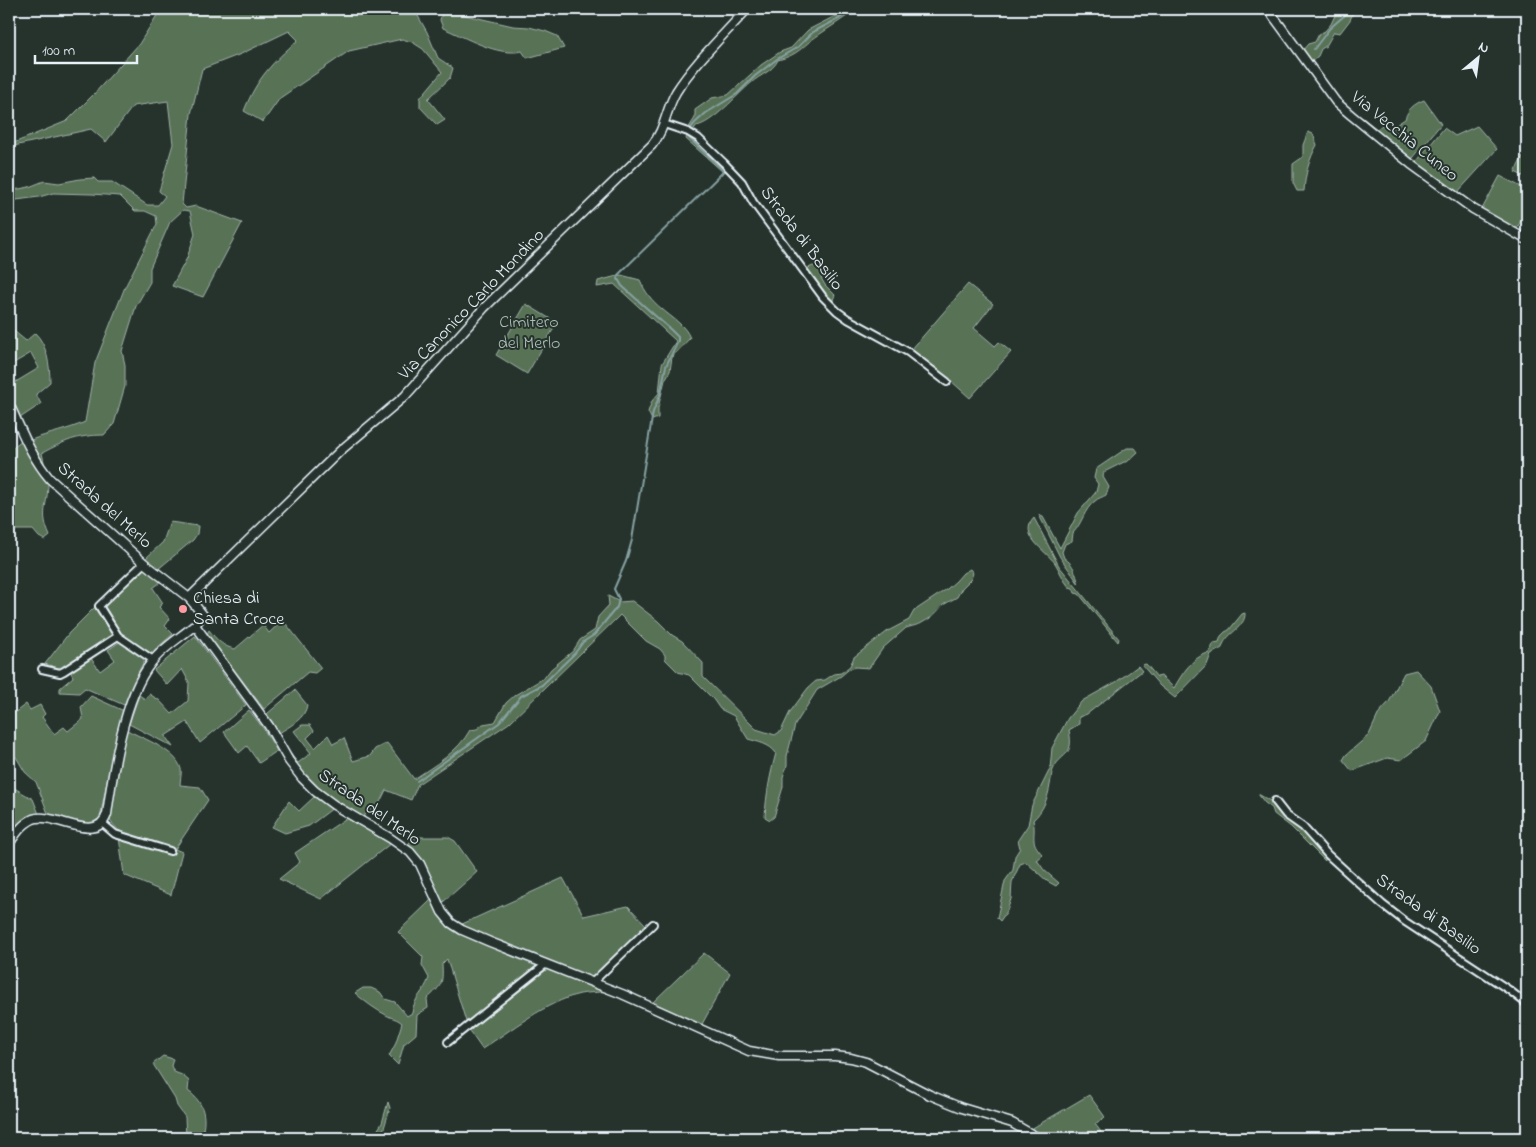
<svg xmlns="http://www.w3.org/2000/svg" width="1536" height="1147" font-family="'Indie Flower',sans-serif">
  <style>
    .green { fill: #587257; stroke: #a0b2a8 }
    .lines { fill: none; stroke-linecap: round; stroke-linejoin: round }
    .stream { stroke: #87a1a2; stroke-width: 2 }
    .minor-casing { stroke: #e8f1f8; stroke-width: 10 }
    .tertiary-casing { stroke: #e8f1f8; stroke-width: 11 }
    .minor { stroke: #26332d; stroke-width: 6 }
    .tertiary { stroke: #26332d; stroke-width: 8 }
    .poi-dot { fill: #ff9aa2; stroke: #26332d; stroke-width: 2 }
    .labels { text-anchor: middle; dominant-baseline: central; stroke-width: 4; stroke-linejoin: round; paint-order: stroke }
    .street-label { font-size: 18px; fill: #e8f1f8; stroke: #26332d }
    .park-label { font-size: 18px; fill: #aebeb8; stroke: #26332d }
    .poi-label { font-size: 18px; fill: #e8f1f8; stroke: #26332d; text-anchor: start }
  </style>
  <rect width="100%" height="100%" fill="#26332d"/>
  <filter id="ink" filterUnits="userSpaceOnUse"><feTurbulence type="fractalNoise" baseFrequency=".02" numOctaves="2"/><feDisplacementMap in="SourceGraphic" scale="10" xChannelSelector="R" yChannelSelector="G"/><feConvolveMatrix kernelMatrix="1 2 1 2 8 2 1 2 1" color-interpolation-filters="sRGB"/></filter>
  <g filter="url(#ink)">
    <path class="green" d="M161,9H411L418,16L427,32L438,58L453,68L450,78L428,99L445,120L437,125L420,107V98L442,72L423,49L412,42L402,39L349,51L280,98L263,122L244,111C257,78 272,63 298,40L289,31L241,54L202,69L191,114L182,204L186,208L196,206L242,223L203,297L172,286L187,258L195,234L190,211L183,210L170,222L150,268V282L136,306L122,351L125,365V386L114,424L104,435C77,435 65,441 42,453L46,471L31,440C49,433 68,430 85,422L95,363L125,287L157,224L156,216L145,211H135L120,196L92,194L53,193L39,197L9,201V191L29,187L44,181L59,183L80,179L94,178L98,182H112L147,205H158L165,196L159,191L173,144L168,101L133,106L106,142L91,129L9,147V145L67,121L94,94L139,44Z
      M443,9H463L465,15L513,26L529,27L545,31L557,36L564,48L527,58L522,51C498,57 465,37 443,28L440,20Z
      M845,9H856C844,19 830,27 817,36C801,47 800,54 778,60C772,72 761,74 751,83C738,94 712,124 696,126L693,131L688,129L695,118V110L712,98L728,95L761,65L780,52L791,48L808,30L841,13Z
      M1345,9H1360L1353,13L1350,20L1340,33L1334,32L1326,46L1321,49L1318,56L1310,63L1302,51L1308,44L1315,42L1319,34L1325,31L1331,24L1337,11Z
      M1424,100L1441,124L1413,158L1408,159L1359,118H1363L1377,129L1382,125L1391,128L1405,119C1408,109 1414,104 1424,100Z
      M1477,126L1497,149L1456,194L1418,166L1417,161L1444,128L1455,136Z
      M1308,132L1313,134L1317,145C1309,159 1305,175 1304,191H1297L1293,183V164L1303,157V145Z
      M687,135L703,146L728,171L723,172L686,139Z
      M1523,156L1527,158V178L1515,172Z
      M1500,176L1527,190V209L1516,230L1481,211Z
      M813,266L819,267L824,272L821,278L825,285L835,295L832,302L806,269Z
      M621,275L640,280C645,292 652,301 662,309C672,318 685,325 690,338L672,357L670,371L665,380L658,408V418L652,420L648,412L652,401L659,393L662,364L676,341L614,284L597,287L598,281Z
      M968,284L993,304L974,328L995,346L999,342L1011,352L970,398L950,380L911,350Z
      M526,304L557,323L527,374L496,355Z
      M9,327L26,341L35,333C47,344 50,366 50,382L36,394L41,404L20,418L9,396V386L39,368L31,353L12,364L9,360Z
      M22,440L39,472L48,482C48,507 39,512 50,536L45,540L39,537L33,530H9V450Z
      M1127,448H1135L1138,452L1127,462H1124L1104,472L1103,477L1109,487L1106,495C1103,497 1098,498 1095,501C1084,509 1082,524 1073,533L1072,541L1065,544L1062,552L1064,558C1075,565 1075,573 1079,584L1060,557L1039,515L1043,517L1060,548L1078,513L1096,492L1098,484L1094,478L1096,469Z
      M1034,518L1059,566L1119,639L1118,642L1079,594L1075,593L1073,588L1069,587C1063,580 1060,571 1055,563C1045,550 1018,535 1034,518Z
      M170,522L198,526L197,534L193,540L157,570L145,559L163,542Z
      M143,568L161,582L153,588L163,603L159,607L170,619L165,626L173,634L150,654L119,634L102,607Z
      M970,569L973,573L971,579L962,588L957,597L943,605L932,617L920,624L906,628L883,648L869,668L855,667L848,670L841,676L817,690L795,725L787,756V765L783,777V787L774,817L770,820L765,817C766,795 770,775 776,753C770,744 758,742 748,739L734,716L720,709L713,699L689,675L678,672L665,659V655L660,649L646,641L620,615L509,723L418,784L411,800L386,790L376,810L366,813L363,819L330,800L310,782L287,753L289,752L298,763L311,753L294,731L302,725H310L314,731L307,738L315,748L328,735L333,744L344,738L353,761L370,756L375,749L387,743L414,779C435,765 458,752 470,730L477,729L483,724L495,722L506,703L515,695L544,678L551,669L573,651L580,640L595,630L598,617L609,605L608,596L620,602L632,601L658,621L672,635L682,641L703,663V677L756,729L775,735L781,731L790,712L808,688L816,681L825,680L834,674L841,673L850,666L854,657L888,631L909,620L914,611L947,589L956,581L963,573Z
      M97,605L115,635L62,669L45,664L69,633Z
      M1245,613C1246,628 1225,633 1222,648L1211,654L1207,665L1175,698L1160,686L1142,665L1146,664L1157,677L1161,676L1174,688C1182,674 1193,656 1209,653L1214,643L1219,642L1221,636L1225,632L1229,630L1242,614Z
      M283,620L321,668L315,673L308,672L264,709L207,634L209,630C216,639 223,647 235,649L263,625L269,633Z
      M195,636L246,705L200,743L187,722L165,736L173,747L129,724L139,695L145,699L149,694L159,700L172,714L188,701L189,682L182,669L167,685L154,670Z
      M121,641L146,657L133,683L124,705L85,688L79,693L60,692V688L73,677L70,670L90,657L100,671L115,660L108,650Z
      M1138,666L1142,671L1087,714L1079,717V724L1069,730C1075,759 1060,752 1053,770C1051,775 1051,781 1050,785C1048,798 1043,811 1033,820C1037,837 1028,840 1043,855L1037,860L1044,870L1059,883L1056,886L1047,881L1026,862L1020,864L1012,882L1011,899L1007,911L1000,921L997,918L1005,881L1013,870L1015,856L1020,848L1018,840L1028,825L1032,805L1050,769L1052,748L1068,718L1082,701L1116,682Z
      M1416,670L1431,686L1440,711L1426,741L1401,760L1387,758L1352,771L1343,760L1346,755L1369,735L1379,713L1389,702L1404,673Z
      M295,690L307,705C305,719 290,726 279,733L267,714Z
      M91,696L124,711L113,749L100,818C92,830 62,819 49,816L36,782L25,772L16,757L9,748V717L26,704L30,710L40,705L45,714L42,717L54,734L64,727L68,731L83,719L81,707Z
      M249,710L263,728L277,751L259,763L247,746L239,753L224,732Z
      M127,730C144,739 176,750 181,769C182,773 180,780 180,785L200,787L208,800L175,849L182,852L171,895L124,875L119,837L171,853L174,849L121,833L110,821L121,749Z
      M9,785L33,799L39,814C25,816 17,824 9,836V831L13,829L9,826Z
      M1258,794L1272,802L1283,816L1311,839L1325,856V861L1291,827L1274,814L1272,808L1265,803Z
      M314,797L333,808L309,826L285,833L272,827L289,801L299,811Z
      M348,817L391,843L321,899L279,879L300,862L295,853Z
      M415,837H448L455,841L477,872L442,903C433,882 425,860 407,845Z
      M563,878L584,916L628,906L647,926L592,978L460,925Z
      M431,895C437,909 442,922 455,931L541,965L467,1025L447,959L442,964C443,985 442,985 427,999L428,1008L417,1015L416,1034L404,1044L398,1065L389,1056L395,1045L402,1023C396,1018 394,1019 388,1016C376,1010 365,1002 355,993L363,988H371L380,992L385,999L395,1002L407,1016L412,1013C414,997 424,993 429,978L422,965L423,957L398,932L430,901Z
      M704,953L730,973L701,1026L652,1003Z
      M545,967L607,991C598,993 589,992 580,994C546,1002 511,1030 482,1049L468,1029Z
      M163,1056L173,1059L171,1066L174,1072L182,1075L189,1081L188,1091C205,1103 207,1119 201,1138H186L185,1117L177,1106L175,1099L153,1064Z
      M1089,1095L1105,1117L1095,1124L1101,1132L1091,1138H1044L1031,1129Z
      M388,1102L390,1108L381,1138H375V1134L382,1123Z"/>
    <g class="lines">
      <path class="stream" d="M1314,49L1330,28L1352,9
        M690,129L695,123L706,113L737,94L755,76L777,59L798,47L813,32L840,18L851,9
        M417,781L499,723L521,696L542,685L575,653L583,642L594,635L617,607L619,599L614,589L626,561L632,540L653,412L660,395L666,366L678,341V337L671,330L622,286L618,279V275L722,173L723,170L689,138"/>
      <defs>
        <path id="minor" d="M664,124L688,132L698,138L724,163L742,182L753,202L823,297L837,311L848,319L908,352L947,382
          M118,636L99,606L144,563
          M42,669L60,673L64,671L118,636L153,660
          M1275,801L1286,815L1303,827L1328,855L1382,904L1404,921L1509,990L1527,1004
          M102,823L115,834L170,851
          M593,982L653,924
          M448,1042L546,964"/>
        <path id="tertiary" d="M1268,9L1336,102L1351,115L1411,164L1473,209L1527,240
          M9,404C21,429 31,457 50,479L144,563L189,598L203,615L195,625L269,726L289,761L302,778L315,791L334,805L390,838L410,852L420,864L442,912L451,923L462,930L490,942L622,994L749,1051L779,1056H835L851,1058L866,1062L930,1095L962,1108L1012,1123L1038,1138
          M189,598L340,451L405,396L484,308L652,145C665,130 666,109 676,92C694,63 724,35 747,9
          M9,844C15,835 22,824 33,819C54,811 97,846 107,814C113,770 124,697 151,663C162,648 181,637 195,625"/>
      </defs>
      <use href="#minor" class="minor-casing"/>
      <use href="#tertiary" class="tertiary-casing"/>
      <use href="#minor" class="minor"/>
      <use href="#tertiary" class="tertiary"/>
    </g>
  </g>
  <circle class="poi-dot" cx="183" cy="609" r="5"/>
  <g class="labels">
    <g class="street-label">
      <text transform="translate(1404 137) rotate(39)">Via Vecchia Cuneo</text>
      <text transform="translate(801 239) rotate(53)">Strada di Basilio</text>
      <text transform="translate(472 305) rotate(-46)">Via Canonico Carlo Mondino</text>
      <text transform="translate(104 506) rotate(42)">Strada del Merlo</text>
      <text transform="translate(369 808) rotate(35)">Strada del Merlo</text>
      <text transform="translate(1428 915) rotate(36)">Strada di Basilio</text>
    </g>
    <g class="park-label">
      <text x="529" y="323">Cimitero<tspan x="529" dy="21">del Merlo</tspan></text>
    </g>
    <g class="poi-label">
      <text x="193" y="599">Chiesa di<tspan x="193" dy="21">Santa Croce</tspan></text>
    </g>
  </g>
  <rect width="1536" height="1147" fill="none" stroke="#26332d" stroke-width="30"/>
  <rect x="15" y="15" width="1506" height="1117" fill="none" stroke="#e8f1f8" stroke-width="2" filter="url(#ink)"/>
  <g transform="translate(1478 58) rotate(29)" stroke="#26332d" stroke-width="4" paint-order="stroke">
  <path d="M0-4L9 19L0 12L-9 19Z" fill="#e8f1f8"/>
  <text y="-8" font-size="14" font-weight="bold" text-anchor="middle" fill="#e8f1f8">N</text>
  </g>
  <path d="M35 55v8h102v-8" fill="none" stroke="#e8f1f8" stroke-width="2.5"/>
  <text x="42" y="55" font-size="15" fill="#e8f1f8" stroke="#26332d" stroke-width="4" paint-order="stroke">100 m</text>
</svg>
